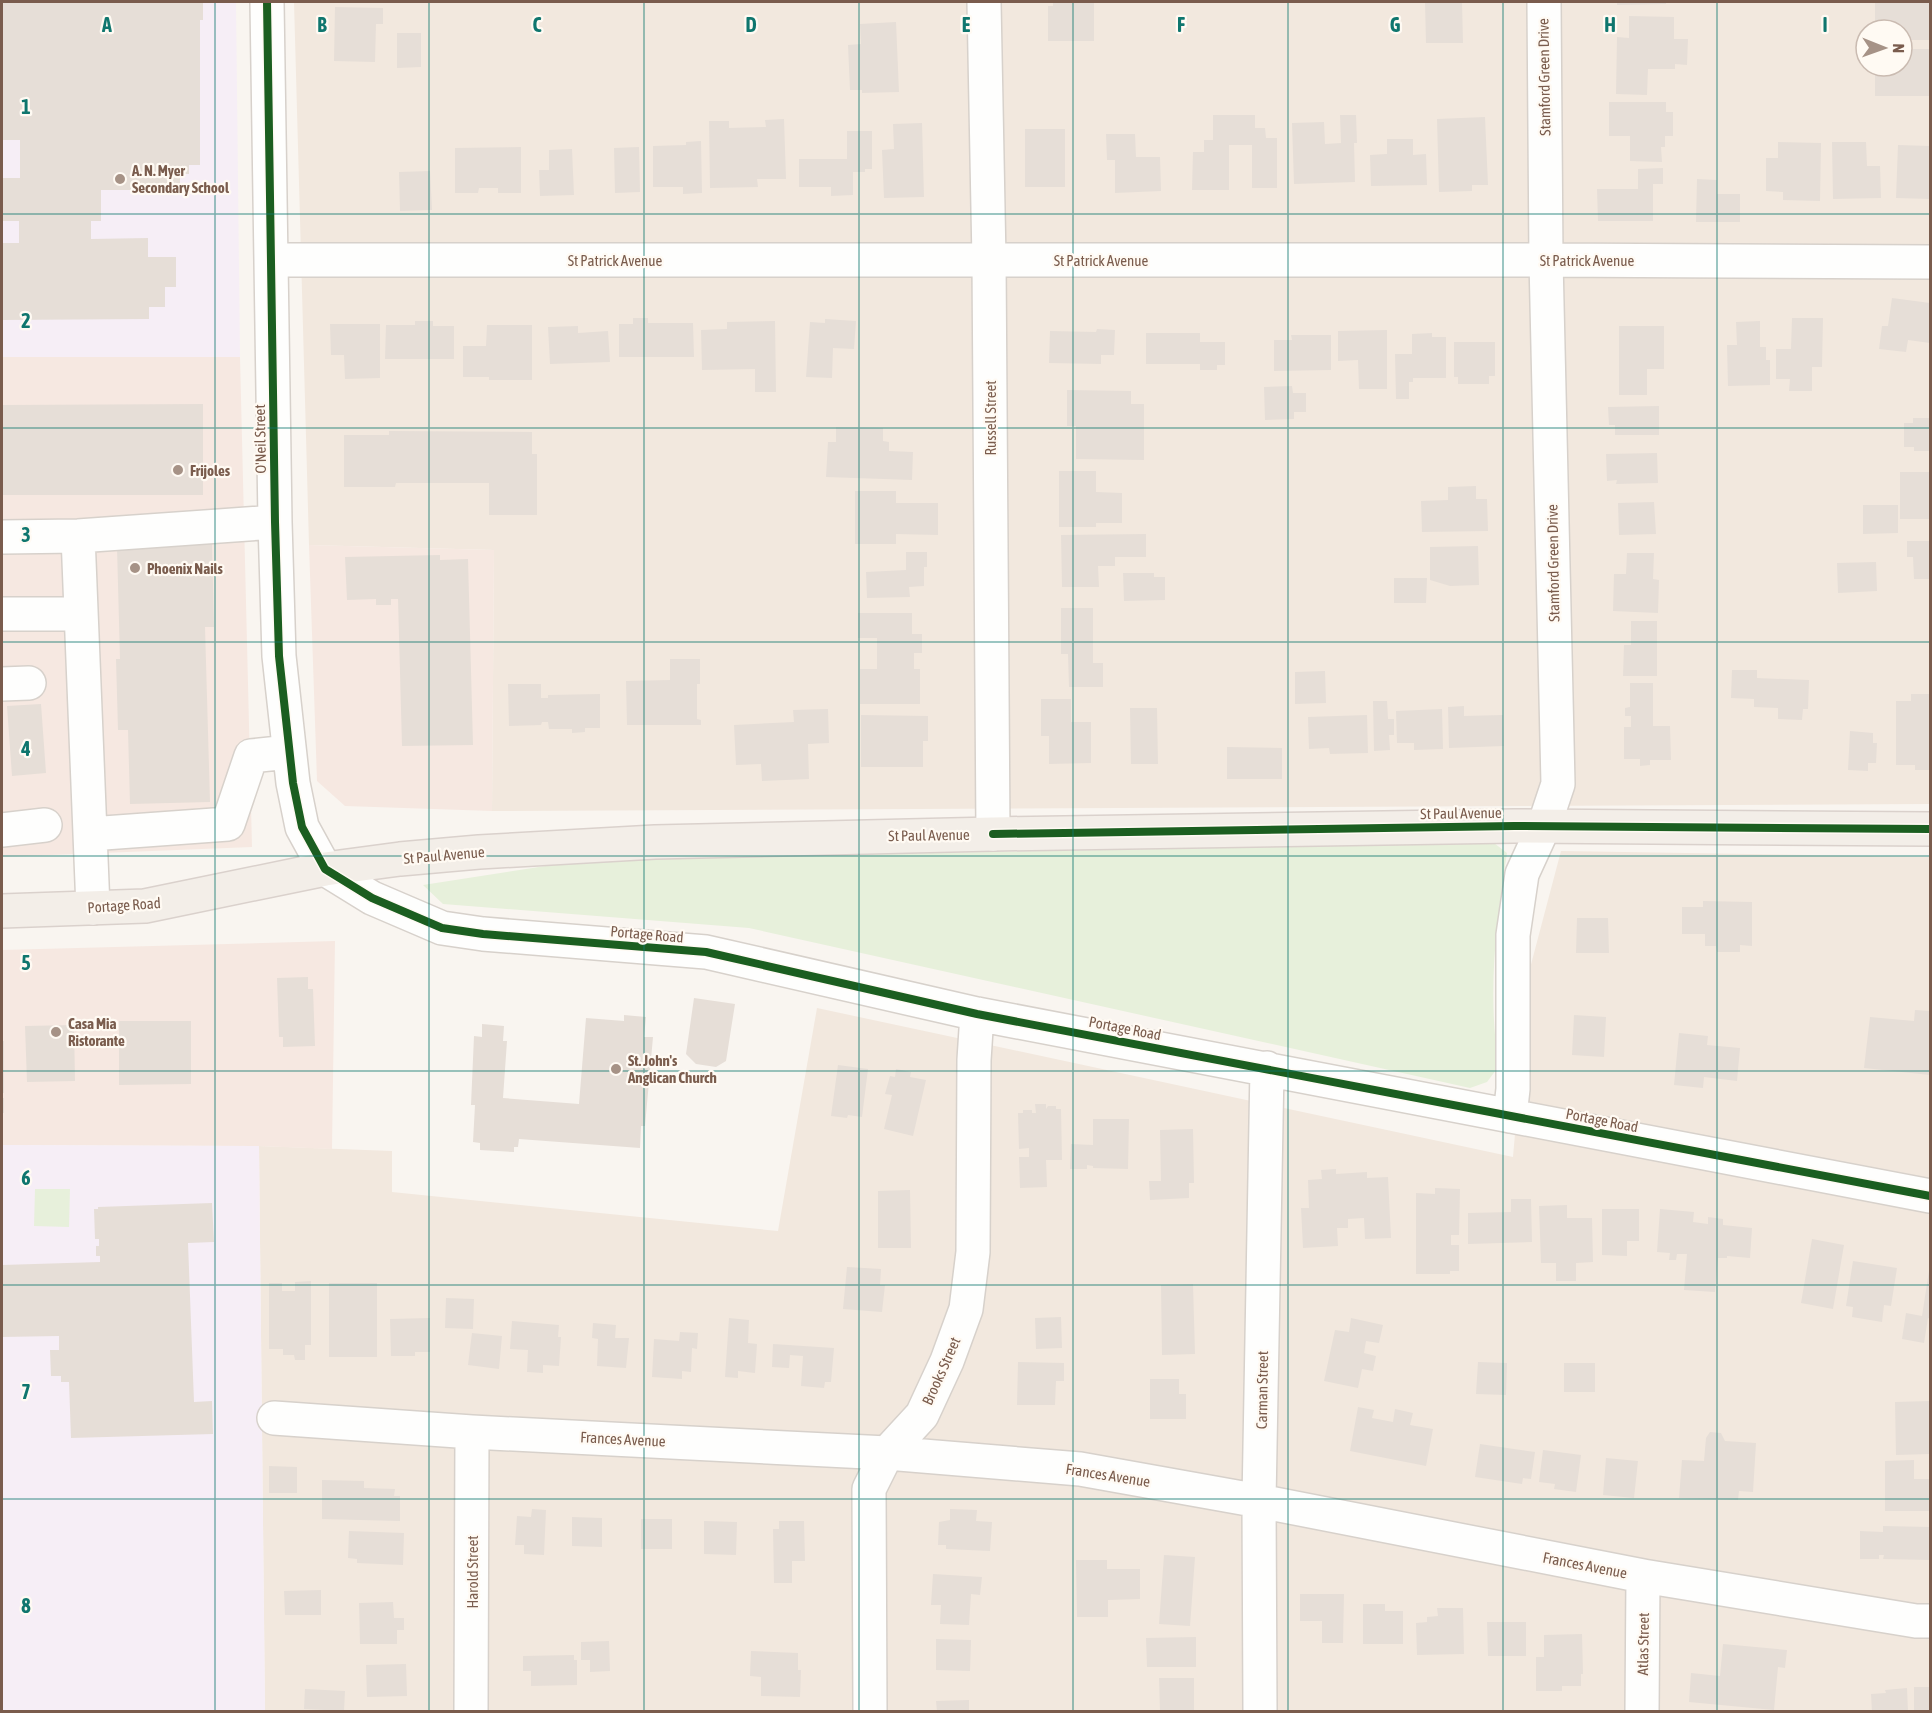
<svg xmlns="http://www.w3.org/2000/svg" width="1932" height="1713" font-family="'Asap Condensed',sans-serif">
  <style>
    .residential { fill: #f2e8de; fill-rule: evenodd }
    .commercial { fill: #f6e8e1 }
    .education { fill: #f6eef6 }
    .green { fill: #e7f0db }
    .building { fill: #e6ded7 }
    .lines { fill: none; stroke-linecap: round; stroke-linejoin: round }
    .minor-casing { stroke: #d7d1cb; stroke-width: 36 }
    .major-casing { stroke: #dad1cc; stroke-width: 36 }
    .minor { stroke: #fefefd; stroke-width: 33 }
    .major { stroke: #f3eee8; stroke-width: 33 }
    .cycleway-casing { stroke: #fffaf3; stroke-width: 11 }
    .cycleway { stroke: #1b5e20; stroke-width: 8 }
    .grid { fill: none; stroke: #0f766e; stroke-width: 1.5; stroke-opacity: 0.55 }
    .poi-dot { fill: #a69286; stroke: #fffaf3; stroke-width: 2 }
    .labels { text-anchor: middle; dominant-baseline: central; stroke-width: 4.5; stroke-linejoin: round; paint-order: stroke }
    .street-label { font-size: 15px; fill: #7a5c4d; stroke: #fffaf3 }
    .poi-label { font-size: 15px; font-weight: bold; fill: #7a5c4d; stroke: #fffaf3; text-anchor: start }
    .grid-label { font-size: 20px; text-anchor: middle; font-weight: bold; fill: #0f766e; stroke: #fffaf3; stroke-width: 4.5; stroke-linejoin: round; paint-order: stroke }
  </style>
  <rect width="100%" height="100%" fill="#f9f5f0"/>
  <path class="residential" d="M294,2H1930V804L492,811L494,550L309,545ZM1866,30H1902V66H1866Z
    M1561,851L1930,857V1711H265L259,1146L392,1151V1192L778,1231L817,1008L1513,1157L1529,972Z"/>
  <path class="commercial" d="M2,357H240L252,847L2,857Z
    M309,545L494,550L492,811L345,806L317,781Z
    M335,941L332,1149L259,1146L2,1145V950Z"/>
  <path class="education" d="M2,2H236L240,357H2Z
    M2,1145L259,1146L265,1711L2,1712Z"/>
  <path class="green" d="M1494,843L1507,853C1496,923 1487,996 1499,1066L1487,1082L1470,1088L749,928L443,904L423,885L591,859Z
    M35,1189H70L69,1227L34,1226Z"/>
  <path class="building" d="M2,2H203V20H200V165H189V174H180V190H101V221H91V239L148,238V257H176V287H165V307H149V319L2,320V243H19V221H2V178H20V140H2Z
    M1053,2H1094V41H1048V6H1053Z
    M1425,2H1462L1463,43H1426Z
    M1617,2H1666V4L1617,5Z
    M1875,2H1929L1930,40H1902V30H1875Z
    M335,7L383,8V24H376L375,62L334,61Z
    M1629,16L1674,17V39H1688L1687,65L1675,64V69H1648L1647,95L1616,94L1617,37L1629,38Z
    M896,22L899,92L862,93V90H850L848,45L861,44L860,24Z
    M397,33H421V67L397,68Z
    M1905,49H1930V96H1875V66H1905Z
    M1609,102H1666V112H1673V136H1665V147H1661L1662,162L1630,161V136H1609Z
    M1213,115H1255V128H1265L1266,138H1277V188H1252V145H1229V190H1192L1193,152H1204V140H1213Z
    M1340,115H1356L1357,143H1354L1355,182L1294,184L1292,123L1324,122L1325,144L1341,143Z
    M1485,117L1488,185H1472V191L1439,192L1437,119Z
    M784,119L786,179H757L758,187L710,188L709,121H729V128L766,127L765,120Z
    M922,123L924,197L884,198L882,150L894,149L893,124Z
    M1025,129H1065V187H1025Z
    M847,131H872V169H865V172H853V195L831,196V187H799V159H847Z
    M1106,134H1135L1136,157H1160L1161,191L1115,193V160H1107Z
    M1387,139H1413V155L1426,154L1427,185L1371,186L1370,155L1387,154Z
    M701,141L702,193L683,194V187H653V146L686,145V142Z
    M1778,142L1821,143L1820,201L1783,200V192L1766,191V158H1778Z
    M1832,142H1866L1867,166H1880L1881,198L1833,199Z
    M1898,145L1930,146V199L1896,198Z
    M521,147V193H498V188H479L478,193H455V148Z
    M639,147L640,192L615,193L614,148Z
    M572,149L574,195L540,196L539,170H549V150Z
    M1663,168V184H1653V221H1598L1597,189H1638V169Z
    M430,171L432,210L400,211L399,172Z
    M1697,179L1717,180V194H1740V222H1696Z
    M1892,298L1930,303V343L1908,340L1906,352L1879,349L1882,326H1888Z
    M633,318H648V323H693L694,357H619V324H633Z
    M1792,318H1823L1822,367H1812V391H1789L1790,379H1776V349H1791Z
    M825,319L856,321L854,349L833,348L832,378L806,377L810,322L825,323Z
    M415,321H433V326H454V359H385L386,325H415Z
    M775,321L776,392H755V369L702,370L701,330L727,329V322Z
    M1760,321V347H1766V360H1770V385L1728,386L1727,345H1737L1736,322Z
    M330,324H380V378L345,379L344,355H331Z
    M487,325H532V380H489V377H463V346H486Z
    M578,326V333L608,331L610,362L550,364L548,327Z
    M1619,326H1664V369H1647V395H1619Z
    M1097,329L1115,330L1114,355H1101V364L1049,363L1050,331L1096,332Z
    M1387,330V389H1359L1358,360L1338,361V331Z
    M1146,333H1200V342H1225V365H1217V370H1200V364H1146Z
    M1432,333V337H1446V378H1413V382H1409V399H1396L1395,354H1412V334Z
    M1291,335H1331V370L1274,371V340H1292Z
    M1454,342H1495V376H1489V384H1458V377H1454Z
    M1292,386L1293,393H1306V412H1294V419L1265,420L1264,387Z
    M1067,390L1131,391V404H1144V460L1076,459V426H1067Z
    M203,404V495H2V405Z
    M1659,406V435H1615V425H1609L1608,407Z
    M1913,418H1930V451H1914V447H1904V423H1913Z
    M836,427L883,428V441L889,442V451L913,452L912,480L826,477L828,442H836Z
    M389,431L532,432V454H537V515H489V483H396L395,487H344V435H389Z
    M1657,453L1658,483L1616,484L1617,480L1607,481L1606,454Z
    M1059,471H1096V492L1122,493V523H1096V527H1059Z
    M1900,472H1930V519H1900Z
    M1476,486V499H1487L1488,531L1422,532L1421,501L1448,500V487Z
    M855,491H896V503H938V535L896,534V544H855Z
    M1654,502L1656,534L1619,535L1618,503Z
    M1863,505H1898V533L1863,534Z
    M1146,534V557H1115V566H1098L1099,587H1062L1061,535Z
    M1907,541H1930V579H1914L1913,557H1907Z
    M212,544L214,627H205L210,802L130,804L128,730H118L116,659H120L117,547Z
    M1478,546L1479,585L1450,586L1430,580V547Z
    M906,552H927V567H924V586L909,587L910,597L867,598L866,572L906,570Z
    M1627,553H1654L1653,579L1659,580L1658,613L1613,611L1614,574H1626Z
    M440,555V560L468,559L473,745L402,746L398,599H391V605H376V599L347,600L345,557Z
    M1876,562L1877,591L1838,593L1837,563Z
    M1123,573H1154V577H1165V600L1124,601Z
    M1394,578H1427L1426,603H1394Z
    M1061,608H1093V663H1103V687H1069L1068,654H1061Z
    M858,613H912V634H922V653H914V669H920V704H860V669H877V638H858Z
    M1631,621H1657V676H1623L1624,645H1631Z
    M670,659H700V684H697V719L701,720V725H627L626,681L670,680Z
    M1732,670H1757V678L1809,680L1808,709H1803L1802,720L1778,719V708L1754,707V699L1731,698Z
    M1325,671L1326,703L1295,704V672Z
    M1630,683H1653V726H1670L1671,760H1650V765L1640,766V759H1624V727H1631V716H1625V708L1630,707Z
    M508,684H541V698H548V695L600,694V728H585V732L572,733V729H549L548,722H542L541,725L509,726Z
    M1911,694H1930V770H1915V765H1896V701H1911Z
    M1041,699H1071V722H1091V763L1049,764V736H1041Z
    M1373,701H1387L1388,719H1394V735H1389L1390,750L1374,751Z
    M41,704L46,773L12,776L7,706Z
    M1464,706V716L1503,715L1504,746L1449,748L1448,707Z
    M1130,708H1157L1158,764H1131Z
    M828,709L829,743L808,744L809,779L762,781L761,764L736,765L734,725L794,722L793,710Z
    M1442,709L1443,749L1414,750V743H1397L1396,711Z
    M861,715L928,716V741H923V767H861Z
    M1367,715L1368,753L1330,754L1329,748L1309,749L1308,717Z
    M1850,731L1873,733V743H1877L1876,763H1868V771L1848,770Z
    M1227,747L1282,748V779H1227Z
    M1703,901L1752,902V946L1740,945V952H1717L1716,946H1705V934H1682V907H1703Z
    M1577,918H1608L1609,953H1576Z
    M308,977V989H313L315,1046L283,1047V1037H279L277,978Z
    M694,998L735,1004L726,1061L716,1067L696,1064L686,1054Z
    M1915,1010L1930,1011V1075L1864,1068L1870,1017L1914,1021Z
    M624,1015L646,1017L644,1037H653L645,1126H641L640,1148L519,1139L518,1147H514V1152L480,1150V1143L473,1142L475,1105H471L474,1036L482,1037V1024L504,1026L503,1041H507L503,1098L579,1104L586,1018L624,1021Z
    M1574,1015L1606,1017L1604,1057L1572,1055Z
    M119,1021H191V1084L119,1085Z
    M74,1025L75,1081L27,1082L25,1026Z
    M1679,1033L1708,1036L1707,1045L1740,1048L1737,1081L1704,1077L1703,1088L1674,1085Z
    M2,1041H4V1093H2Z
    M838,1065L868,1069L862,1117L848,1115L847,1118L831,1116Z
    M896,1069L911,1072L910,1077L926,1080L913,1136L884,1129L892,1095L885,1094L890,1076L895,1077Z
    M2,1098H4V1113H2Z
    M1035,1104H1046V1109L1048,1106H1056V1109H1061L1062,1160H1046L1047,1187L1020,1188L1019,1157H1029V1148L1019,1149L1018,1113H1023V1110H1032V1113H1036Z
    M1093,1119H1129L1128,1169L1093,1168V1166L1087,1165V1169H1070L1071,1144L1093,1145Z
    M1193,1129L1194,1183H1189V1198L1150,1200L1149,1181H1161L1160,1130Z
    M1336,1169V1174L1367,1172V1178L1388,1177L1391,1238L1365,1239L1364,1218L1348,1219V1228H1337L1338,1246L1303,1248L1301,1208H1309L1308,1180L1322,1179L1321,1170Z
    M1435,1188L1460,1189L1459,1235H1451V1245H1459V1271H1450V1274H1416V1193L1435,1194Z
    M910,1190L911,1248H878V1191Z
    M1511,1199H1531L1532,1242L1468,1244V1213L1511,1212Z
    M212,1203L214,1242L188,1243L194,1402L212,1401L213,1434L71,1438L69,1382H61V1376H51L50,1350H59V1336L2,1337V1265L100,1262V1256H96V1246H99V1239H95L94,1209H98V1207Z
    M1567,1205V1218H1592L1593,1262L1576,1263V1281H1556V1263H1541L1539,1206Z
    M1602,1209H1639V1241H1627V1256L1602,1255Z
    M1660,1209L1694,1212L1693,1222L1708,1224V1217L1723,1219V1225L1752,1228L1750,1258L1727,1256V1258H1718L1715,1292L1684,1290L1687,1254H1677L1676,1260H1669L1670,1253L1657,1252Z
    M1812,1239L1844,1245L1833,1309L1801,1303Z
    M1853,1261L1897,1268L1891,1306L1884,1305L1882,1322L1852,1317L1853,1307L1846,1306Z
    M847,1267L881,1269L880,1285H885L882,1312L843,1309Z
    M1929,1271L1930,1319L1928,1318L1924,1343L1902,1339L1906,1313L1922,1316Z
    M311,1281V1345H305V1360H295L294,1355H283V1349H269V1283H282V1291H295V1282Z
    M329,1283H377V1357H329Z
    M1193,1284L1195,1354L1162,1355L1161,1285Z
    M446,1298L474,1299L473,1329L445,1328Z
    M1061,1317L1062,1348L1036,1349L1035,1318Z
    M430,1318V1352H415V1356H391L390,1319Z
    M729,1318L749,1320L748,1343L757,1344L755,1373L738,1371V1378L725,1377Z
    M1351,1318L1383,1325L1379,1343L1366,1341L1364,1353L1376,1356L1373,1371L1362,1369L1358,1388L1324,1381L1335,1330L1349,1332Z
    M512,1321L559,1325L558,1337H561L559,1366L543,1365V1373L527,1372L528,1350L510,1349Z
    M593,1323L616,1325L615,1338H629L626,1368L597,1366L598,1339L592,1338Z
    M680,1332L698,1333L697,1349L692,1348L691,1372L682,1371V1379L652,1377L654,1339L679,1341Z
    M472,1333L502,1336L499,1369L468,1365Z
    M773,1344L834,1348L831,1382H825L824,1388L801,1386L803,1356L790,1355L789,1368L772,1367Z
    M1018,1362L1064,1363V1381H1056L1055,1405H1017Z
    M1478,1362L1507,1363L1506,1395L1476,1394Z
    M1564,1363H1595V1392H1564Z
    M1150,1379H1179V1394H1186V1419H1150Z
    M1930,1401V1454L1896,1455L1895,1402Z
    M1358,1407L1374,1410L1372,1418L1393,1422L1395,1409L1413,1413L1410,1425L1433,1429L1426,1466L1350,1451Z
    M1710,1432L1721,1433L1725,1441L1756,1443L1753,1492L1739,1491L1738,1500L1679,1498L1682,1460L1704,1461L1706,1438Z
    M1480,1444L1535,1452L1531,1479L1523,1478L1522,1484L1475,1477Z
    M1543,1450L1581,1455L1576,1492L1554,1489L1555,1484L1539,1482Z
    M1606,1458L1638,1461L1634,1498L1603,1495Z
    M1914,1460V1479H1930V1511H1885V1461Z
    M269,1466L297,1467V1493H269Z
    M322,1480L364,1481V1488L395,1489L394,1496H400V1521L322,1519Z
    M532,1509L546,1510L544,1555L524,1554V1545H515L517,1516L531,1517Z
    M950,1509L977,1510L976,1521L992,1522L990,1551L946,1549V1545H938L939,1522L950,1520Z
    M572,1517L602,1518V1547L572,1546Z
    M641,1519H672V1549H641Z
    M704,1521L737,1522L736,1555L704,1554Z
    M779,1521H804L805,1561H792V1583H774L773,1529H779Z
    M1883,1526L1930,1527V1560L1883,1559L1884,1555H1879V1559H1860V1531L1883,1532Z
    M349,1531L404,1533L403,1565L357,1563V1559L348,1558Z
    M1164,1555L1195,1557L1190,1626L1159,1624Z
    M1076,1560H1107V1569H1140V1599L1108,1600V1617H1077Z
    M933,1574L982,1577L980,1595L971,1594L969,1625L940,1624L941,1605H931Z
    M321,1590V1615H285L284,1591Z
    M1300,1594H1344L1343,1643H1322V1621H1300Z
    M393,1602L394,1618H404V1630H397V1644H360L359,1603Z
    M1363,1604H1385V1611H1403V1644H1363Z
    M1437,1608H1463L1464,1654L1417,1655L1416,1623L1427,1622V1617L1438,1616Z
    M1487,1622H1526V1656H1488Z
    M1582,1634L1583,1674H1581V1686H1562V1691H1536V1657H1544V1635Z
    M1196,1637V1667H1147L1146,1638Z
    M936,1639L971,1640L970,1671L936,1670Z
    M609,1641L610,1671L590,1672V1660H581V1642Z
    M1723,1644L1787,1650L1785,1668L1778,1667L1774,1710L1689,1702L1691,1673L1720,1676Z
    M751,1651L798,1653V1670H801L800,1697L761,1696V1677L750,1676Z
    M574,1655V1660H577V1685L531,1686V1671H523V1656Z
    M406,1664L407,1696L367,1697L366,1665Z
    M1159,1678H1194V1712H1160Z
    M1914,1687H1930V1712H1914Z
    M1907,1688L1908,1712H1872L1871,1694L1886,1693L1885,1690Z
    M305,1689L345,1691L344,1711L304,1709Z
    M969,1700V1712H937L936,1701Z"/>
  <g class="lines">
    <defs>
      <path id="minor" d="M267,2L275,522L279,656L293,783L302,827L325,869L372,898L442,928L483,934L706,952L977,1014L1930,1196
        M984,2L989,260L993,834
        M272,260H1546L1930,262
        M78,536L93,908
        M2,537L78,536L275,522
        M2,614H81
        M2,684L29,683
        M2,830L45,825
        M90,834L228,824L251,756L289,752
        M1510,1116L1513,1089V935L1522,874L1544,826L1558,784L1546,260L1544,2
        M274,1418L472,1432L887,1453L1080,1469L1259,1501L1643,1576L1916,1621H1930
        M471,1712L472,1432
        M870,1712L869,1489L887,1453L922,1415L947,1361L966,1309L973,1252L974,1060L977,1014
        M1260,1712L1259,1501L1267,1068
        M1642,1712L1643,1576"/>
      <path id="major" d="M2,911L145,906L325,869L400,859L479,852L655,842L993,834L1514,826L1930,829"/>
    </defs>
    <use href="#minor" class="minor-casing"/>
    <use href="#major" class="major-casing"/>
    <use href="#minor" class="minor"/>
    <use href="#major" class="major"/>
    <defs>
      <path id="cycleway" d="M267,2L275,522L279,656L293,783L302,827L325,869L372,898L442,928L483,934L706,952L977,1014L1930,1196
        M993,834L1514,826L1930,829"/>
    </defs>
    <use href="#cycleway" class="cycleway-casing"/>
    <use href="#cycleway" class="cycleway"/>
  </g>
  <path class="grid" d="M215,2V1712M429,2V1712M644,2V1712M859,2V1712M1073,2V1712M1288,2V1712M1503,2V1712M1717,2V1712M2,214H1930M2,428H1930M2,642H1930M2,856H1930M2,1071H1930M2,1285H1930M2,1499H1930"/>
  <g class="poi-dot">
    <circle cx="120" cy="179" r="6"/>
    <circle cx="178" cy="470" r="6"/>
    <circle cx="135" cy="568" r="6"/>
    <circle cx="56" cy="1032" r="6"/>
    <circle cx="616" cy="1069" r="6"/>
  </g>
  <g class="labels">
    <g class="street-label">
      <text transform="translate(1544 77) rotate(-91)">Stamford Green Drive</text>
      <text x="615" y="260">St Patrick Avenue</text>
      <text x="1101" y="260">St Patrick Avenue</text>
      <text x="1587" y="260">St Patrick Avenue</text>
      <text transform="translate(990 418) rotate(-90)">Russell Street</text>
      <text transform="translate(260 439) rotate(-91)">O'Neil Street</text>
      <text transform="translate(1553 563) rotate(-91)">Stamford Green Drive</text>
      <text transform="translate(1461 813) rotate(-1)">St Paul Avenue</text>
      <text transform="translate(929 835) rotate(-1)">St Paul Avenue</text>
      <text transform="translate(444 855) rotate(-5)">St Paul Avenue</text>
      <text transform="translate(124 905) rotate(-4)">Portage Road</text>
      <text transform="translate(647 934) rotate(5)">Portage Road</text>
      <text transform="translate(1125 1028) rotate(11)">Portage Road</text>
      <text transform="translate(1602 1120) rotate(11)">Portage Road</text>
      <text transform="translate(941 1371) rotate(-66)">Brooks Street</text>
      <text transform="translate(1262 1390) rotate(-89)">Carman Street</text>
      <text transform="translate(623 1439) rotate(3)">Frances Avenue</text>
      <text transform="translate(1108 1475) rotate(9)">Frances Avenue</text>
      <text transform="translate(1585 1565) rotate(11)">Frances Avenue</text>
      <text transform="translate(472 1572) rotate(-90)">Harold Street</text>
      <text transform="translate(1643 1644) rotate(-89)">Atlas Street</text>
    </g>
    <g class="poi-label">
      <text x="132" y="170">A. N. Myer<tspan x="132" dy="17">Secondary School</tspan></text>
      <text x="190" y="470">Frijoles</text>
      <text x="147" y="568">Phoenix Nails</text>
      <text x="68" y="1023">Casa Mia<tspan x="68" dy="17">Ristorante</tspan></text>
      <text x="628" y="1060">St. John's<tspan x="628" dy="17">Anglican Church</tspan></text>
    </g>
  </g>
  <g class="grid-label">
    <text x="107" y="32">A</text>
    <text x="322" y="32">B</text>
    <text x="537" y="32">C</text>
    <text x="751" y="32">D</text>
    <text x="966" y="32">E</text>
    <text x="1181" y="32">F</text>
    <text x="1395" y="32">G</text>
    <text x="1610" y="32">H</text>
    <text x="1825" y="32">I</text>
    <text x="26" y="114">1</text>
    <text x="26" y="328">2</text>
    <text x="26" y="542">3</text>
    <text x="26" y="756">4</text>
    <text x="26" y="970">5</text>
    <text x="26" y="1185">6</text>
    <text x="26" y="1399">7</text>
    <text x="26" y="1613">8</text>
  </g>
  <rect width="1932" height="1713" fill="none" stroke="#7a5c4d" stroke-width="6"/>
  <g transform="translate(1884 48) rotate(91)"><circle r="28" fill="#fffaf3" stroke="#cabbb1" stroke-width="1.5"/>
  <path d="M0-4.5L10 22L0 15L-10 22Z" fill="#a69286"/>
  <text y="-9" font-size="16" font-weight="bold" text-anchor="middle" fill="#7a5c4d">N</text>
  </g>
</svg>
